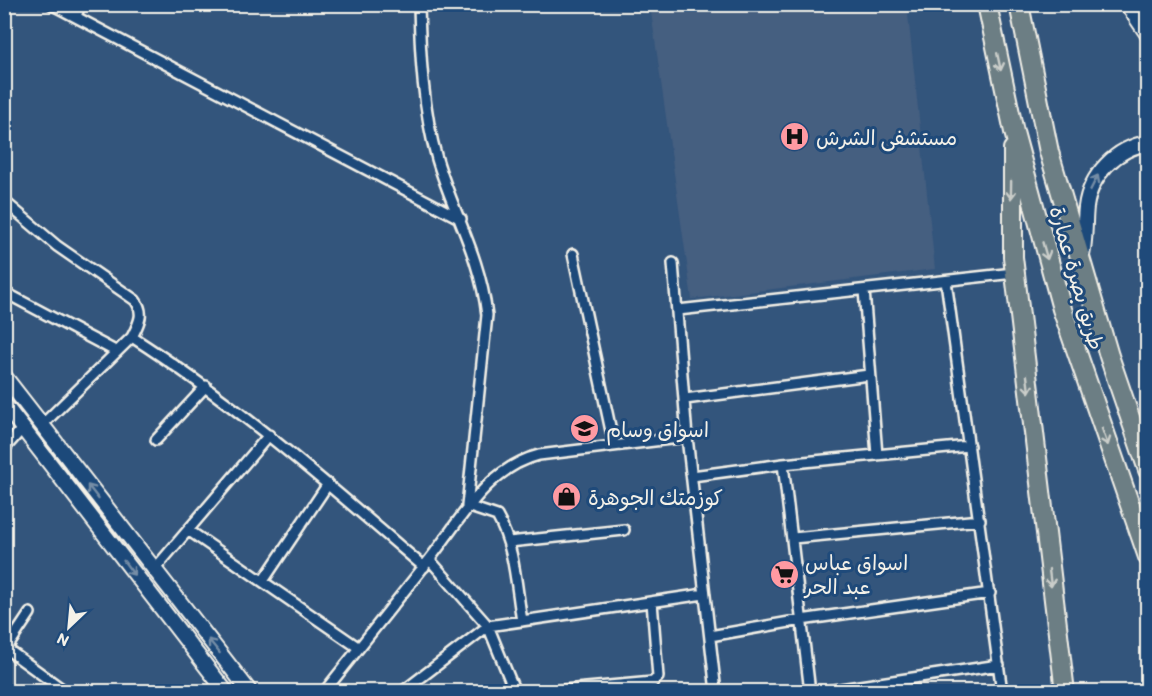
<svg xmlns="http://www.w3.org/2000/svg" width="1152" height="696" font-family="Itim,'Playpen Sans Arabic',sans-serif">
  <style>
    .built { fill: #455f80 }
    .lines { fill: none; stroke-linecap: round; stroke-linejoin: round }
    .street-casing { stroke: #f4f1e8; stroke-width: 14 }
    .secondary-casing { stroke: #f4f1e8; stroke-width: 18 }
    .highway-casing { stroke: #f4f1e8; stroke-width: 22 }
    .street { stroke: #1f4a7a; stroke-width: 9 }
    .secondary { stroke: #1f4a7a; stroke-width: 14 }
    .highway { stroke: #6c7e84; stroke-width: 18 }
    .oneway { stroke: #cbceca }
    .oneway2 { stroke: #748da6 }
    .labels { text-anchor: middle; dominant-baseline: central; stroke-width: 6; stroke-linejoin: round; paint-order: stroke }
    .poi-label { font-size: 21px; fill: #f4f1e8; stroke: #1f4a7a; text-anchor: start }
    .street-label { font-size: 21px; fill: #f4f1e8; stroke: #1f4a7a }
  </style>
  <rect width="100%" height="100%" fill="#33557c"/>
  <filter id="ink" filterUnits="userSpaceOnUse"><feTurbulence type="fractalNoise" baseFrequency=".0167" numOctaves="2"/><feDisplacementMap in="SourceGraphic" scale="12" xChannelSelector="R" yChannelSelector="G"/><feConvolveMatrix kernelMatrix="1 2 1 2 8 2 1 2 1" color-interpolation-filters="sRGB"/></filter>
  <g filter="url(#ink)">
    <path class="built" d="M650,5H907L935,269L692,299Z"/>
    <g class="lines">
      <defs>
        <path id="street" d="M51,4L461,219
          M419,4C420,54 423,110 437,159C453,213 480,255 487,315L467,506L497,516C515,547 516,586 522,621
          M76,17L80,4
          M4,201L57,246L135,300C145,313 139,323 132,337L41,426
          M573,254L614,445
          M673,263L687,437L716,692
          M946,281L1002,692
          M864,290L877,455
          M4,292L117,352
          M678,310L1014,273
          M132,337C237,404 330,486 424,567
          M685,399L869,375
          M156,440L206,386
          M4,449L22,429
          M783,464L810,692
          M692,476L783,464L969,446
          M188,530L359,648
          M793,538L980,520
          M509,542L624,530
          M430,560L488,626L515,692
          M154,570L269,435
          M263,581L328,484
          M710,636L801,620L990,593
          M4,647L66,692
          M6,649L30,613
          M324,692C358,649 392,607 425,565C458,525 484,469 539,455L687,437
          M402,692L488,626L704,594
          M542,692L653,682L658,677L652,602
          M820,692L999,665"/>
        <path id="secondary" d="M1127,4L1148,35
          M1081,259C1086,242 1084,224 1086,207C1090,175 1116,148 1148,143
          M4,376L250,692
          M4,404L226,692"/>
        <path id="highway" d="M987,4L1014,132L1062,309L1148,557
          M1019,4L1049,152L1109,356L1148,470
          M1013,149V257L1065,692"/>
      </defs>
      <use href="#street" class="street-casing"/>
      <use href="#secondary" class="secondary-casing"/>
      <use href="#highway" class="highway-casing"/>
      <use href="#street" class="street"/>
      <use href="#secondary" class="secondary"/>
      <use href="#highway" class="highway"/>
    </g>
    <defs><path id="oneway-shaft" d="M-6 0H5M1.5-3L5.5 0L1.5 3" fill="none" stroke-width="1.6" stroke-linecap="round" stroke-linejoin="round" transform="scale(1.5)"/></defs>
    <g class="oneway">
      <use href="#oneway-shaft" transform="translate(999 62) rotate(78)"/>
      <use href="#oneway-shaft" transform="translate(1011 190) rotate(91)"/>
      <use href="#oneway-shaft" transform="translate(1045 251) rotate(74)"/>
      <use href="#oneway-shaft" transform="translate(1028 384) rotate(83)"/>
      <use href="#oneway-shaft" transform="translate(1105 437) rotate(70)"/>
      <use href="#oneway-shaft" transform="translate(1050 578) rotate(83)"/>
    </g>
    <g class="oneway2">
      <use href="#oneway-shaft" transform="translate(1094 183) rotate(-63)"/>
      <use href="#oneway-shaft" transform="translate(93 492) rotate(-128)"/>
      <use href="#oneway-shaft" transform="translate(129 568) rotate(53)"/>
      <use href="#oneway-shaft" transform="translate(214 646) rotate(-129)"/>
    </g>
  </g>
  <defs>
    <symbol id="hospital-disc" viewBox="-11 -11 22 22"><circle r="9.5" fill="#ff9aa2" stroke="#1f4a7a"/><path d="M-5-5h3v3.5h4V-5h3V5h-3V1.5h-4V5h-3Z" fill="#111"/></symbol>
    <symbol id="school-disc" viewBox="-11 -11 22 22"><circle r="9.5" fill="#ff9aa2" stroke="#1f4a7a"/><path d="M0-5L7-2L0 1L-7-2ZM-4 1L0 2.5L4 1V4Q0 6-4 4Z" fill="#111"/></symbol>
    <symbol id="shop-disc" viewBox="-11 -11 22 22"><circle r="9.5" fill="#ff9aa2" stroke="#1f4a7a"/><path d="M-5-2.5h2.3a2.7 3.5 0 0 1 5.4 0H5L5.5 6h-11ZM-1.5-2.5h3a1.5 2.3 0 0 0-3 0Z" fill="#111"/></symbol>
    <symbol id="supermarket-disc" viewBox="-11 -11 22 22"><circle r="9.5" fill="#ff9aa2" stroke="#1f4a7a"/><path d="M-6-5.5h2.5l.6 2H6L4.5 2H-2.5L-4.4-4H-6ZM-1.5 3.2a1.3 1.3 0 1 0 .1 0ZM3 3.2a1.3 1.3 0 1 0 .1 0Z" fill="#111"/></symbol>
  </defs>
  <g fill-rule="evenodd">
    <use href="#hospital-disc" x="778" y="120" width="33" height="33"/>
    <use href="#school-disc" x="568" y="412" width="33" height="33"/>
    <use href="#shop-disc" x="550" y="480" width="33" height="33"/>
    <use href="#supermarket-disc" x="768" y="558" width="33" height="33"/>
  </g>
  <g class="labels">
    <g class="poi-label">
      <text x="816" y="137">مستشفى الشرش</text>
      <text x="606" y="429">اسواق وسام</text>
      <text x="588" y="497">كوزمتك الجوهرة</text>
      <text x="805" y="562">اسواق عباس<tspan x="805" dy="24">عبد الحر</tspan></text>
    </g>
    <g class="street-label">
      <text transform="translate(1077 278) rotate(74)">طريق بصرة عمارة</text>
    </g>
  </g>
  <rect width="1152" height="696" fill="none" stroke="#1f4a7a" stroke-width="24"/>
  <rect x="12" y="12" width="1128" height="672" fill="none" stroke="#f4f1e8" stroke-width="2" filter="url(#ink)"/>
  <g transform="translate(69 627) rotate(206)" stroke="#1f4a7a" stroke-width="4.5" paint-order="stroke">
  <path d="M0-4.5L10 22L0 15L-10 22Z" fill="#f4f1e8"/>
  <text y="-9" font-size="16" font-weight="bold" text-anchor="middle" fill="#f4f1e8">N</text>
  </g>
</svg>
